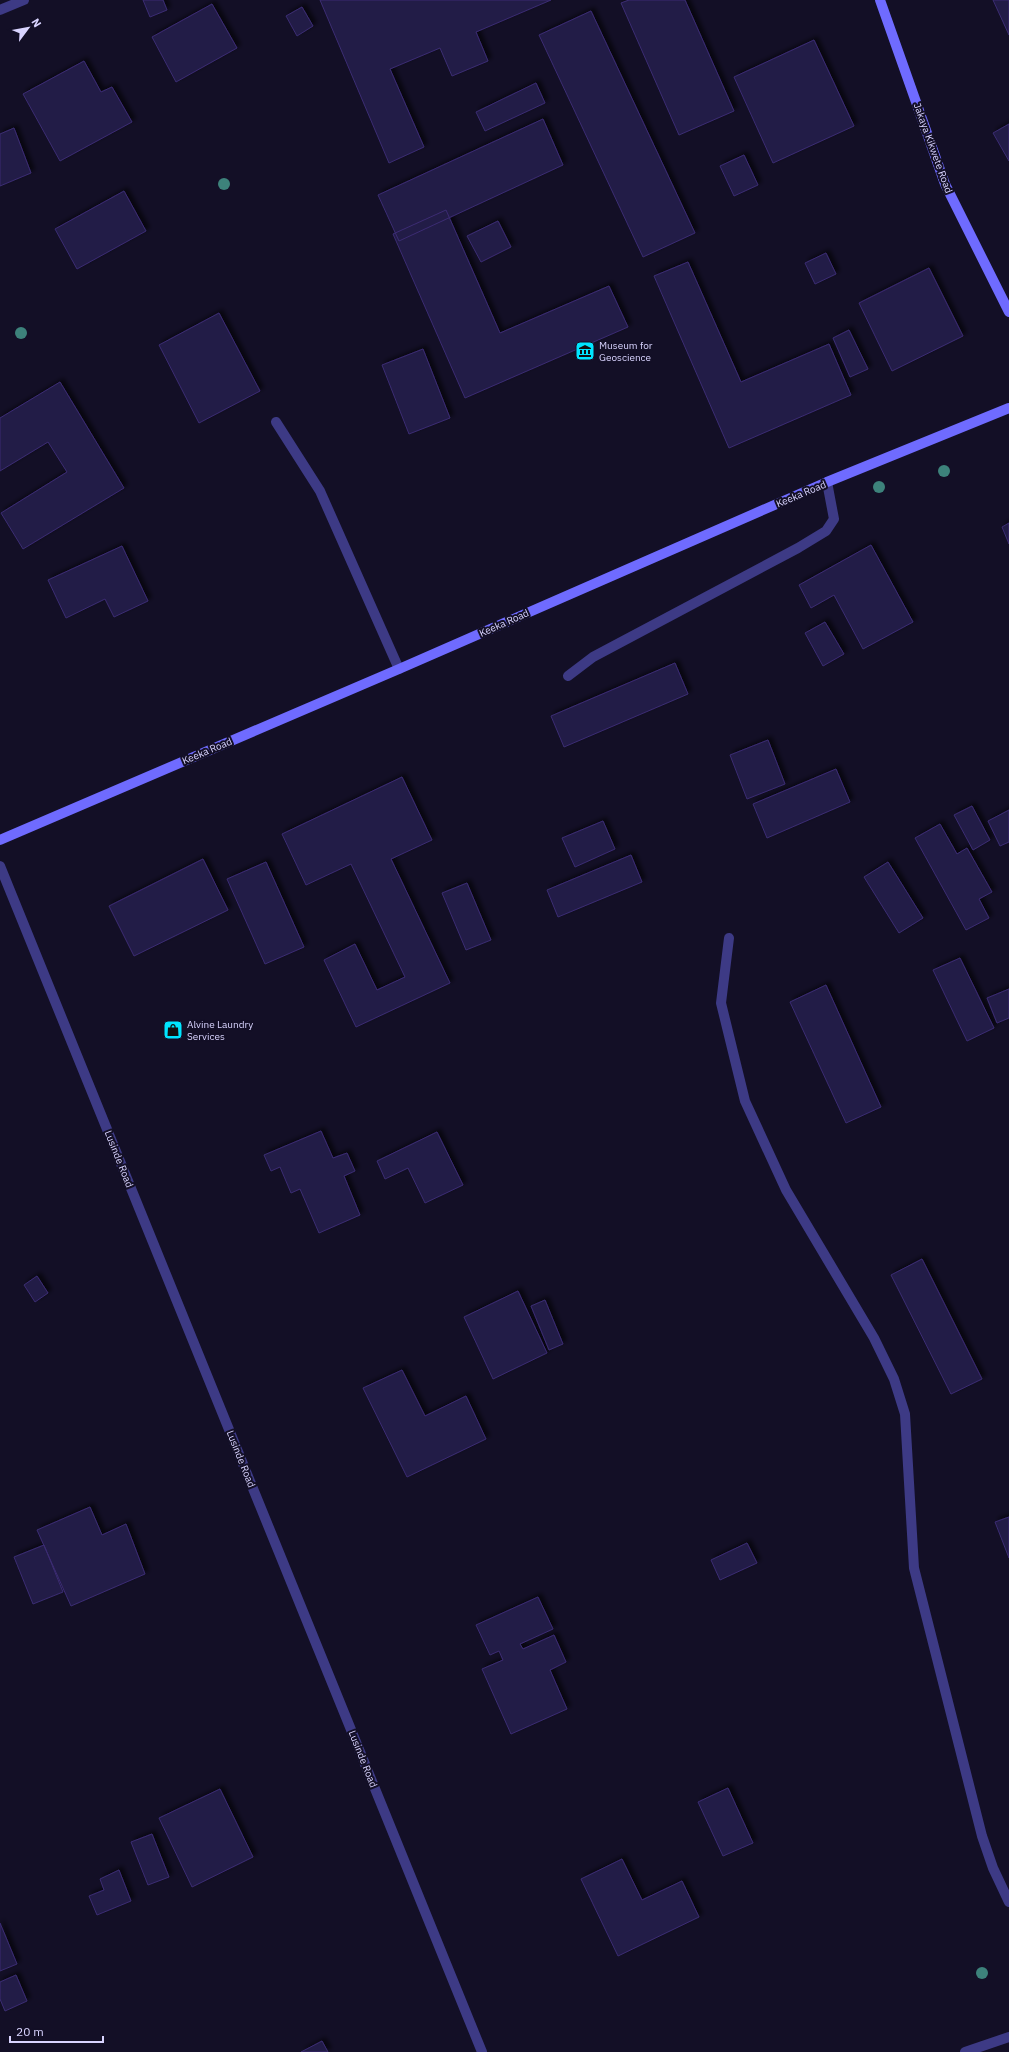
<svg xmlns="http://www.w3.org/2000/svg" width="1009" height="2052" font-family="'IBM Plex Sans',sans-serif">
  <style>
    .building { fill: #241b47; stroke: #3b2d73; filter: url(#shadow) }
    .lines { fill: none; stroke-linecap: round; stroke-linejoin: round }
    .street { stroke: #3d3a85; stroke-width: 10 }
    .secondary { stroke: #6f6bff; stroke-width: 10 }
    .tree { fill: #3d827b }
    .labels { text-anchor: middle; dominant-baseline: central; stroke-width: 4; stroke-linejoin: round; paint-order: stroke }
    .street-label { font-size: 10px; fill: #d9d4ff; stroke: #130f26 }
    .poi-label { font-size: 10px; fill: #d9d4ff; stroke: #130f26; text-anchor: start }
  </style>
  <defs>
    <filter id="shadow"><feDropShadow dx="3.5" dy="-3.5" stdDeviation="2" flood-color="#0009"/></filter>
  </defs>
  <rect width="100%" height="100%" fill="#130f26"/>
  <path class="building" d="M143,0H163L167,10L150,17Z
    M320,0H551L476,32L488,61L452,76L440,48L390,69L424,147L389,163Z
    M629,0H685L734,111L679,135L621,3Z
    M993,0H1009V35Z
    M212,4L237,48L176,82L152,37Z
    M302,7L313,26L297,36L286,16Z
    M591,11L695,233L643,257L539,35Z
    M814,40L854,126L773,163L734,77Z
    M84,61L101,92L112,87L132,122L60,161L23,94Z
    M536,83L545,103L485,131L476,112Z
    M543,119L563,165L399,241L378,195Z
    M1009,124V161L993,133Z
    M14,128L31,173L0,186V134Z
    M744,155L758,185L734,196L720,166Z
    M124,191L146,231L77,269L55,229Z
    M446,210L500,333L609,286L628,327L465,398L393,234Z
    M498,221L511,247L481,262L467,236Z
    M826,253L836,274L815,284L805,263Z
    M688,262L741,382L829,344L851,395L729,448L654,276Z
    M929,268L963,336L892,371L859,303Z
    M219,313L260,391L199,423L159,345Z
    M849,330L868,369L850,377L833,338Z
    M423,349L450,418L409,434L382,365Z
    M60,382L124,488L23,549L1,513L67,472L48,442L0,471V418Z
    M1009,523V544L1002,527Z
    M871,545L913,622L863,649L834,595L811,608L799,585Z
    M122,546L148,601L114,617L105,599L66,618L48,580Z
    M825,622L844,654L823,666L805,633Z
    M675,663L688,694L564,747L551,716Z
    M768,740L785,784L747,799L730,755Z
    M836,769L850,802L767,838L753,804Z
    M402,777L432,840L391,859L450,983L356,1027L324,960L355,944L377,990L405,977L351,864L306,885L282,834Z
    M972,806L990,840L973,850L954,815Z
    M1009,810V842L1000,846L988,821Z
    M603,821L615,849L575,867L562,838Z
    M940,824L957,854L967,848L992,892L979,899L989,918L966,930L915,838Z
    M631,855L642,882L558,917L547,890Z
    M203,859L228,910L134,956L109,906Z
    M266,862L304,947L265,964L227,879Z
    M888,862L923,918L899,933L864,877Z
    M467,883L491,940L466,950L442,893Z
    M960,958L994,1028L967,1041L933,970Z
    M826,985L881,1107L846,1123L790,1002Z
    M1009,989V1018L997,1023L987,998Z
    M321,1131L333,1158L347,1153L355,1171L344,1176L360,1215L319,1233L300,1189L291,1193L280,1167L271,1171L264,1155Z
    M437,1132L463,1185L425,1203L408,1168L385,1179L377,1161Z
    M922,1259L982,1379L951,1394L891,1275Z
    M37,1276L48,1293L35,1302L24,1285Z
    M518,1291L547,1353L493,1379L464,1317Z
    M545,1300L563,1344L549,1350L531,1306Z
    M402,1370L425,1416L466,1396L486,1439L407,1477L363,1388Z
    M90,1507L102,1535L126,1524L145,1574L71,1606L37,1530Z
    M1009,1517V1558L995,1522Z
    M747,1543L757,1563L720,1580L711,1560Z
    M44,1545L63,1592L33,1604L14,1557Z
    M538,1597L553,1629L520,1644L523,1649L554,1635L566,1662L550,1670L567,1709L511,1734L482,1669L503,1660L499,1651L490,1655L476,1625Z
    M728,1788L753,1843L723,1856L698,1802Z
    M220,1789L253,1857L192,1887L159,1818Z
    M152,1834L169,1877L148,1885L131,1842Z
    M622,1859L642,1900L682,1881L699,1917L618,1956L581,1879Z
    M119,1870L131,1901L97,1915L89,1896L104,1890L100,1879Z
    M0,1923L17,1964L0,1971Z
    M16,1975L27,2001L5,2011L0,1999V1982Z
    M322,2041L328,2052H301Z"/>
  <g class="lines">
    <path class="street" d="M0,10L24,0
      M276,422L320,491L399,669
      M568,676L593,657L798,548L826,531L834,519L827,482
      M0,866L482,2052
      M729,938L721,1003L745,1101L786,1190L874,1338L894,1379L905,1414L914,1568L982,1836L993,1868L1009,1902
      M965,2052L1009,2037"/>
    <path class="secondary" d="M880,0L945,184L1009,312
      M0,840L399,669L827,482L1009,408"/>
  </g>
  <g class="tree">
    <circle cx="224" cy="184" r="6"/>
    <circle cx="21" cy="333" r="6"/>
    <circle cx="944" cy="471" r="6"/>
    <circle cx="879" cy="487" r="6"/>
    <circle cx="982" cy="1973" r="6"/>
  </g>
  <defs>
    <symbol id="museum-square" viewBox="-11 -11 22 22"><rect x="-9" y="-9" width="18" height="18" rx="4" fill="#00e5ff" stroke="#130f26"/><path d="M0-6L6-3V-2H-6V-3ZM-5-1h2V3h-2ZM-1-1h2V3h-2ZM3-1h2V3H3ZM-6 4H6V6H-6Z" fill="#111"/></symbol>
    <symbol id="shop-square" viewBox="-11 -11 22 22"><rect x="-9" y="-9" width="18" height="18" rx="4" fill="#00e5ff" stroke="#130f26"/><path d="M-5-2.5h2.3a2.7 3.5 0 0 1 5.4 0H5L5.5 6h-11ZM-1.5-2.5h3a1.5 2.3 0 0 0-3 0Z" fill="#111"/></symbol>
  </defs>
  <g fill-rule="evenodd">
    <use href="#museum-square" x="574" y="340" width="22" height="22"/>
    <use href="#shop-square" x="162" y="1019" width="22" height="22"/>
  </g>
  <g class="labels">
    <g class="street-label">
      <text transform="translate(933 148) rotate(70)">Jakaya Kikwete Road</text>
      <text transform="translate(801 494) rotate(-23)">Keeka Road</text>
      <text transform="translate(504 623) rotate(-24)">Keeka Road</text>
      <text transform="translate(207 751) rotate(-23)">Keeka Road</text>
      <text transform="translate(119 1159) rotate(68)">Lusinde Road</text>
      <text transform="translate(241 1459) rotate(68)">Lusinde Road</text>
      <text transform="translate(363 1759) rotate(68)">Lusinde Road</text>
    </g>
    <g class="poi-label">
      <text x="599" y="345">Museum for<tspan x="599" dy="12">Geoscience</tspan></text>
      <text x="187" y="1024">Alvine Laundry<tspan x="187" dy="12">Services</tspan></text>
    </g>
  </g>
  <g transform="translate(28 28) rotate(58)" stroke="#130f26" stroke-width="3" paint-order="stroke">
  <path d="M0-3L7 15L0 10L-7 15Z" fill="#d9d4ff"/>
  <text y="-6" font-size="11" font-weight="bold" text-anchor="middle" fill="#d9d4ff">N</text>
  </g>
  <path d="M10 2036v6h93v-6" fill="none" stroke="#d9d4ff" stroke-width="2"/>
  <text x="16" y="2036" font-size="12" fill="#d9d4ff" stroke="#130f26" stroke-width="3" paint-order="stroke">20 m</text>
</svg>
